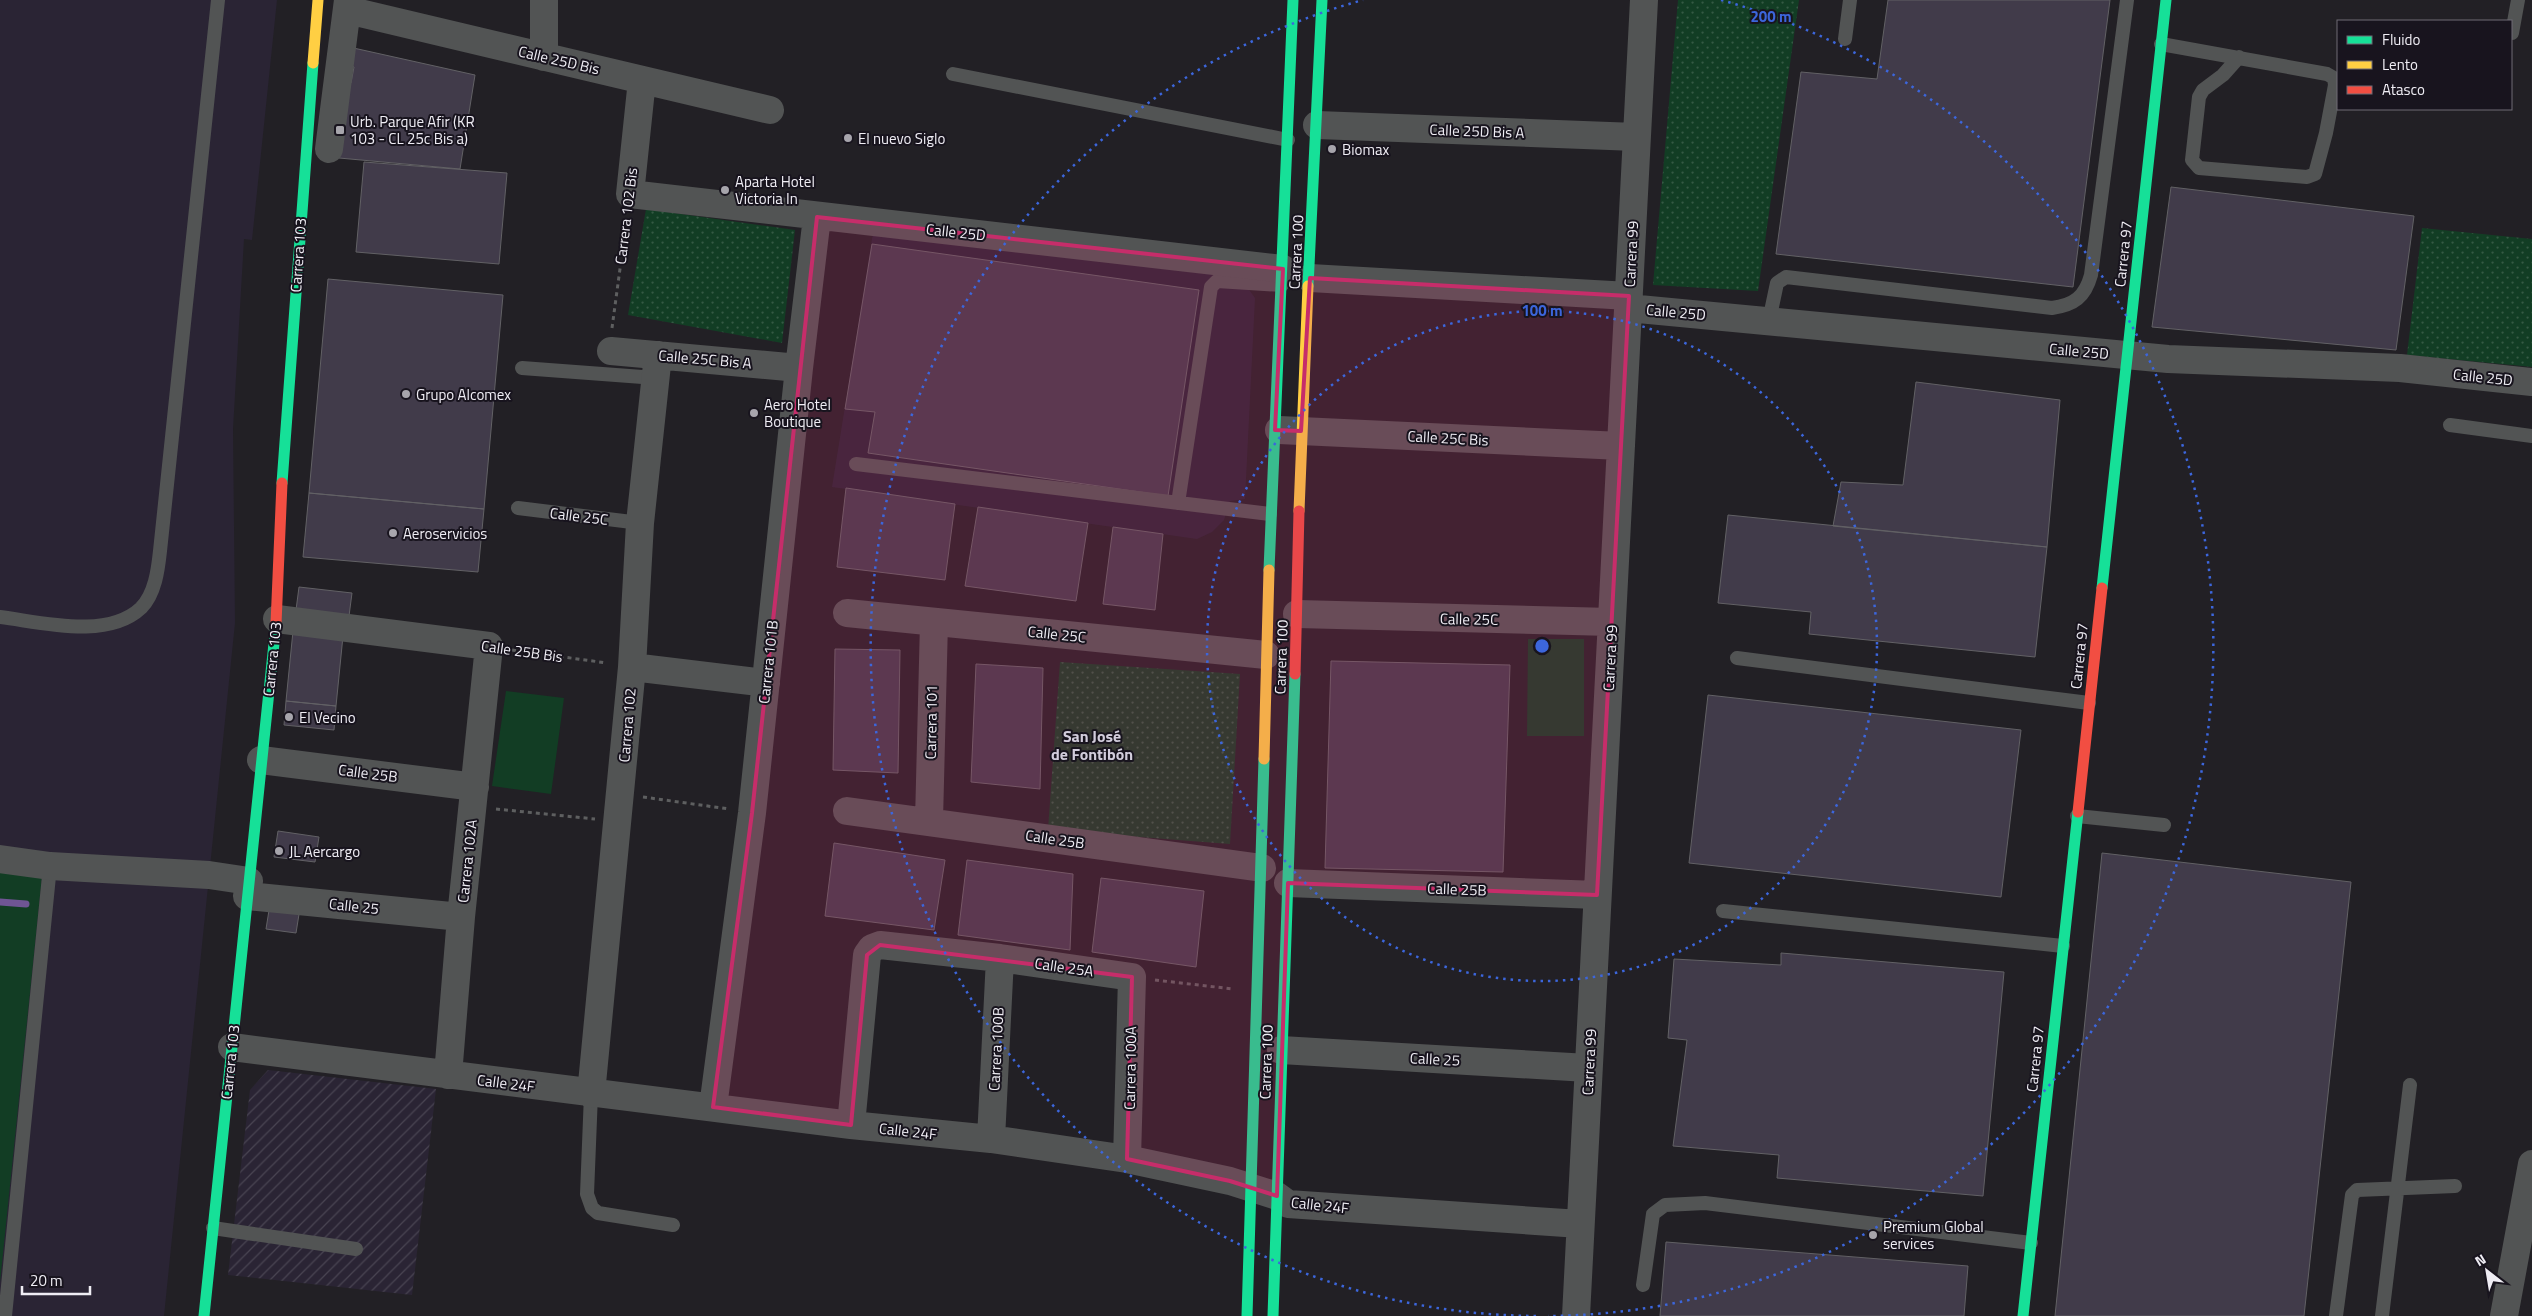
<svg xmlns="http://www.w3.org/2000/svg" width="2532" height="1316" font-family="'Titillium Web',sans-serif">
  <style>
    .built { fill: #2a2434 }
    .industrial { fill: url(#industrial-furrows) }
    .green { fill: #123d24 }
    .park { fill: url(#park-dots) }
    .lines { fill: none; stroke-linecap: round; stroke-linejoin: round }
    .stream { stroke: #6f5594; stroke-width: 7 }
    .building { fill: #413b4a; stroke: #626165 }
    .path { stroke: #5e5f60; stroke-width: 3; stroke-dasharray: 4 4; stroke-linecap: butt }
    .lane { stroke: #525454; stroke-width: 14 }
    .street { stroke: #525454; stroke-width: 28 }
    .fast { stroke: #16e098; stroke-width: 11 }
    .slow { stroke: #ffcf43; stroke-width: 11 }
    .jam { stroke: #f24e42; stroke-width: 11 }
    .marked { fill: #c62d6a; fill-opacity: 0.2; stroke: #c62d6a; stroke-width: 4; stroke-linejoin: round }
    .ring { fill: none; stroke: #3c66dc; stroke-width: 2.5; stroke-dasharray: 2.5 5 }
    .poi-dot { fill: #a7a5ac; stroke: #18141e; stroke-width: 2 }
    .labels { text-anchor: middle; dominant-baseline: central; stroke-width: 4; stroke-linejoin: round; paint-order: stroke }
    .street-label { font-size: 15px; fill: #efedf4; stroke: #18141e }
    .poi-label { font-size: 15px; fill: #efedf4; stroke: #18141e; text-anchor: start }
    .neighbourhood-label { font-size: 16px; font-weight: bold; fill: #d2cddc; stroke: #18141e }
    .centre { fill: #3c66dc; stroke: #18141e; stroke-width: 2.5 }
    .ring-label { font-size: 15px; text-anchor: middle; font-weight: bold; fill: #3c66dc; stroke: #18141e; stroke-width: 4; stroke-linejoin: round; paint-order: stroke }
  </style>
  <defs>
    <pattern id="industrial-furrows" width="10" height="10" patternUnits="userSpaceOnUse" patternTransform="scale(1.25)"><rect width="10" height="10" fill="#2a2434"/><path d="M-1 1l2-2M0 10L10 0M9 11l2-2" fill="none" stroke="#494452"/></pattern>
    <pattern id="park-dots" width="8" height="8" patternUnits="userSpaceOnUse" patternTransform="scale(1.25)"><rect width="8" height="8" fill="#123d24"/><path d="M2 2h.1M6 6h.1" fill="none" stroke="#355944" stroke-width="1.8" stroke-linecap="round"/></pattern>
  </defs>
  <rect width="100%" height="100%" fill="#222025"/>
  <path class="built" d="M0,0H277L252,240L244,239L233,429L235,623L164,1316H0Z
    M873,233L1239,276L1255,298L1245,499L1230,501L1224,520L1212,532L1197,539L832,487Z"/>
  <path class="industrial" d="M268,1070L436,1089L412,1295L228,1275L250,1090Z"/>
  <path class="green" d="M1528,639H1584V736H1527Z
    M506,691L564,698L551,794L492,786Z
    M0,863L43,867L0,1282Z"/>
  <path class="park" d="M1678,0H1799L1758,291L1653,285Z
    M646,209L795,230L782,343L628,315Z
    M2422,228L2532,239V367L2407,355Z
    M1060,662L1240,674L1230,844L1048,830Z"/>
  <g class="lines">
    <path class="stream" d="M0,902L26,904"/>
  </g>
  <path class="building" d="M1888,0H2110L2073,287L1776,254L1801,72L1877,79Z
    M349,47L475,75L460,169L339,158L344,81L351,83L354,67L348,65Z
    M364,162L507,173L499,264L356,252Z
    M2171,187L2414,216L2396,350L2152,327Z
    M872,244L1199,290L1168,496L868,453L875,412L845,409Z
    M328,279L503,295L484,509L309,493Z
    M1916,382L2060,400L2047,547L1833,526L1841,482L1903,485Z
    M846,488L955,504L945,580L837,567Z
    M309,493L484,509L478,572L303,557Z
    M978,507L1088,523L1076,601L965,586Z
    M1728,515L2047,547L2035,657L1809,634L1811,612L1718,603Z
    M1113,527L1163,534L1155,610L1103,604Z
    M299,587L352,593L349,616L296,610Z
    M293,631L343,636L336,706L286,701Z
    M835,649L900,650L898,773L833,770Z
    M1331,661L1510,665L1503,872L1325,868Z
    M976,664L1043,668L1040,789L971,782Z
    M1708,695L2021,730L2001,897L1689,863Z
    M286,701L336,706L334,730L284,725Z
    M278,831L319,837L315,862L274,857Z
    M834,843L945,860L934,930L825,916Z
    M2102,853L2351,882L2304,1316H2055Z
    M967,860L1073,874L1070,950L958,935Z
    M1101,878L1204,891L1196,967L1092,952Z
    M270,904L300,908L296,933L266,929Z
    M1781,953L2004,972L1983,1196L1777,1178L1779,1155L1673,1146L1687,1040L1668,1038L1674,959L1781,965Z
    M1666,1242L1968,1266L1964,1316H1660Z"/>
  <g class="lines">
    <path class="path" d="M612,328L627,217
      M512,650L607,663
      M643,797L729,809
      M496,809L595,819
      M1155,980L1233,989"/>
    <path class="lane" d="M2512,33L2518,0
      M1845,39L1850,0
      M2161,44L2327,74L2334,78L2335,85L2326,133L2315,174L2307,177L2199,168L2192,160L2199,97L2203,90L2223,75L2239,57
      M953,74L1288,140
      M1769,321L1777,283L1786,277L2052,308C2074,305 2085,297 2091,275L2127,0
      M522,368L656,378
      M2450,425L2532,436
      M856,464L1270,514
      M1178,503L1211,287L1217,281L1282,285
      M518,508L640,523
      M0,617C41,622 107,640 141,608C155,594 158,570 160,551L218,0
      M1737,658L2089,703
      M2077,816L2164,825
      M1723,911L2063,946
      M591,1094L587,1194L592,1208L598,1213L673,1225
      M213,1228L356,1249
      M1643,1285L1653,1214L1665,1205L1705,1203L2031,1243
      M5,1316L50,866
      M2336,1316L2352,1195L2357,1190L2455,1186
      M2382,1316L2410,1085"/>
    <path class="street" d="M347,10L770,110
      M544,57V0
      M642,80L630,194L1283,269
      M1317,125L1636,137
      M329,149L348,0
      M1310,278L1629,296
      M1628,308L2168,359L2400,368L2532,382
      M611,351L799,368
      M1279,430L1621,446
      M847,613L1266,655
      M1297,614L1611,622
      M277,619L489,646L461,917L448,1075
      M632,667L766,683
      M261,760L475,787
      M847,811L1262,868
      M929,821L934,622
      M0,859L50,866L209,875L249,881
      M1288,883L1597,895
      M247,896L461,917
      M232,1047L851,1125L991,1139L1127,1159L1230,1181L1277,1196L1288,1204L1580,1224
      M1281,1050L1588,1068
      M591,1094L632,667L640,523L658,355
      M713,1107L752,813L799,368L817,217
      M851,1125L867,955L872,948L880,945L1000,958L1132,977L1127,1159
      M991,1139L1000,958
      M1576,1316L1644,0
      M2504,1316L2532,1164"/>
    <path class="fast" d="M1308,286L1322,0
      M282,483L313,63
      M1269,570L1293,0
      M2102,588L2166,0
      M204,1316L276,624
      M1247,1316L1264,759
      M1273,1316L1295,674
      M2023,1316L2078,812"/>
    <path class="slow" d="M313,63L318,0
      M1299,511L1308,286
      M1264,759L1269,570"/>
    <path class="jam" d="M276,624L282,483
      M1295,674L1299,511
      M2078,812L2102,588"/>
  </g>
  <path class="marked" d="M817,217L1283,269L1275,430L1301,431L1310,278L1629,296L1597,895L1288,883L1277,1196L1230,1181L1127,1159L1132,977L880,945L867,955L851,1125L713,1107L752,813Z"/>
  <g class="ring">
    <circle cx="1542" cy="646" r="335"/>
    <path d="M1536 1316A670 670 0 0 1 1363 0M1721 0A670 670 0 0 1 1548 1316"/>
  </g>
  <g class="poi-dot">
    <rect x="335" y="125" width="10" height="10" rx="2.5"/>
    <circle cx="848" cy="138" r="5"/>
    <circle cx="1332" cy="149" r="5"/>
    <circle cx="725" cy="190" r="5"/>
    <circle cx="406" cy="394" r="5"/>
    <circle cx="754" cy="413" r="5"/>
    <circle cx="393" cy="533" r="5"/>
    <circle cx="289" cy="717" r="5"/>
    <circle cx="279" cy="851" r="5"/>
    <circle cx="1873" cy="1235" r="5"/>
  </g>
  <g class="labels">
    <g class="street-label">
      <text transform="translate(559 60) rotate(13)">Calle 25D Bis</text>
      <text transform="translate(1477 131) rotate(2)">Calle 25D Bis A</text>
      <text transform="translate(626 216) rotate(-83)">Carrera 102 Bis</text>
      <text transform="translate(956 232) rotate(6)">Calle 25D</text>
      <text transform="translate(1296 252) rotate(-87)">Carrera 100</text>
      <text transform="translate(1631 254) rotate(-87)">Carrera 99</text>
      <text transform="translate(2123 254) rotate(-84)">Carrera 97</text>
      <text transform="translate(298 255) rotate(-86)">Carrera 103</text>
      <text transform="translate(1676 312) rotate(5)">Calle 25D</text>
      <text transform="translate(2079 351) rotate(5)">Calle 25D</text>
      <text transform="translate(705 359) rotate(5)">Calle 25C Bis A</text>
      <text transform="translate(2483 377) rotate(6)">Calle 25D</text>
      <text transform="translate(1448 438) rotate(3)">Calle 25C Bis</text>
      <text transform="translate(579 516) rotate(7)">Calle 25C</text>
      <text transform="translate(1469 619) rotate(1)">Calle 25C</text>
      <text transform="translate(1057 634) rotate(6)">Calle 25C</text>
      <text transform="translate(522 651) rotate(8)">Calle 25B Bis</text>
      <text transform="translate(2079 656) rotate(-84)">Carrera 97</text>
      <text transform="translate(1281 657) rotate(-88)">Carrera 100</text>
      <text transform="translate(1610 658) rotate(-87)">Carrera 99</text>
      <text transform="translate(272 659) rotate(-84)">Carrera 103</text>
      <text transform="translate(768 662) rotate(-84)">Carrera 101B</text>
      <text transform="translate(931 722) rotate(-89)">Carrera 101</text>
      <text transform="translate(627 725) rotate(-85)">Carrera 102</text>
      <text transform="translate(368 773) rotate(7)">Calle 25B</text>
      <text transform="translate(1055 839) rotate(8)">Calle 25B</text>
      <text transform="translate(467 861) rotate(-84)">Carrera 102A</text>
      <text transform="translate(1457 889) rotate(2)">Calle 25B</text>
      <text transform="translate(354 906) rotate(6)">Calle 25</text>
      <text transform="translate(1064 967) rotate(8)">Calle 25A</text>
      <text transform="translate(996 1049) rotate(-87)">Carrera 100B</text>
      <text transform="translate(1435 1059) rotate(3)">Calle 25</text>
      <text transform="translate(2035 1059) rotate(-84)">Carrera 97</text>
      <text transform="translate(230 1062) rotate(-84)">Carrera 103</text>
      <text transform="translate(1266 1062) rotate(-88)">Carrera 100</text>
      <text transform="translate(1589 1062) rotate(-87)">Carrera 99</text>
      <text transform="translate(1130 1068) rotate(-89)">Carrera 100A</text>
      <text transform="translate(506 1083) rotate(7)">Calle 24F</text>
      <text transform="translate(908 1131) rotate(6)">Calle 24F</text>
      <text transform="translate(1320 1205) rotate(6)">Calle 24F</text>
    </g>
    <g class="poi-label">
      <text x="350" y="121">Urb. Parque Afir (KR<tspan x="350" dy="17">103 - CL 25c Bis a)</tspan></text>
      <text x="858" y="138">El nuevo Siglo</text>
      <text x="1342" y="149">Biomax</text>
      <text x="735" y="181">Aparta Hotel<tspan x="735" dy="17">Victoria In</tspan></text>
      <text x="416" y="394">Grupo Alcomex</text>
      <text x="764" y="404">Aero Hotel<tspan x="764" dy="17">Boutique</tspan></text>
      <text x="403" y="533">Aeroservicios</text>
      <text x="299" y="717">El Vecino</text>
      <text x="289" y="851">JL Aercargo</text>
      <text x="1883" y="1226">Premium Global<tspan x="1883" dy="17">services</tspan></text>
    </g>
    <g class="neighbourhood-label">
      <text x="1092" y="736">San José<tspan x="1092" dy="18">de Fontibón</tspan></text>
    </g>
  </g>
  <circle cx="1542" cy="646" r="8" class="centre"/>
  <g class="ring-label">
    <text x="1771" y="22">200 m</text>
    <text x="1542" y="316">100 m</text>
  </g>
  <rect x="2337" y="20" width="175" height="90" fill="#18141e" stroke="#6e6b74"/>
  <rect x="2347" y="36" width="25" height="8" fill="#16e098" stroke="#6e6b74"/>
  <text x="2382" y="45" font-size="15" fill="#efedf4">Fluido</text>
  <rect x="2347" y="61" width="25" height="8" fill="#ffcf43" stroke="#6e6b74"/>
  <text x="2382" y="70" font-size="15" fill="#efedf4">Lento</text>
  <rect x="2347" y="86" width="25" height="8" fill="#f24e42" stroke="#6e6b74"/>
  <text x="2382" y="95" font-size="15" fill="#efedf4">Atasco</text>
  <g transform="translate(2487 1271) rotate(329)" stroke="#18141e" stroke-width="4" paint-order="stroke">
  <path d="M0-4L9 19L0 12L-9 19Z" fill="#efedf4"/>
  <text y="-8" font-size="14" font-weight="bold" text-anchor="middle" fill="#efedf4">N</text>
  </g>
  <path d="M22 1286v8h68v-8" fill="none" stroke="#efedf4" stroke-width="2.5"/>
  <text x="30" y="1286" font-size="15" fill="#efedf4" stroke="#18141e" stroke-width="4" paint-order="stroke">20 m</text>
</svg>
